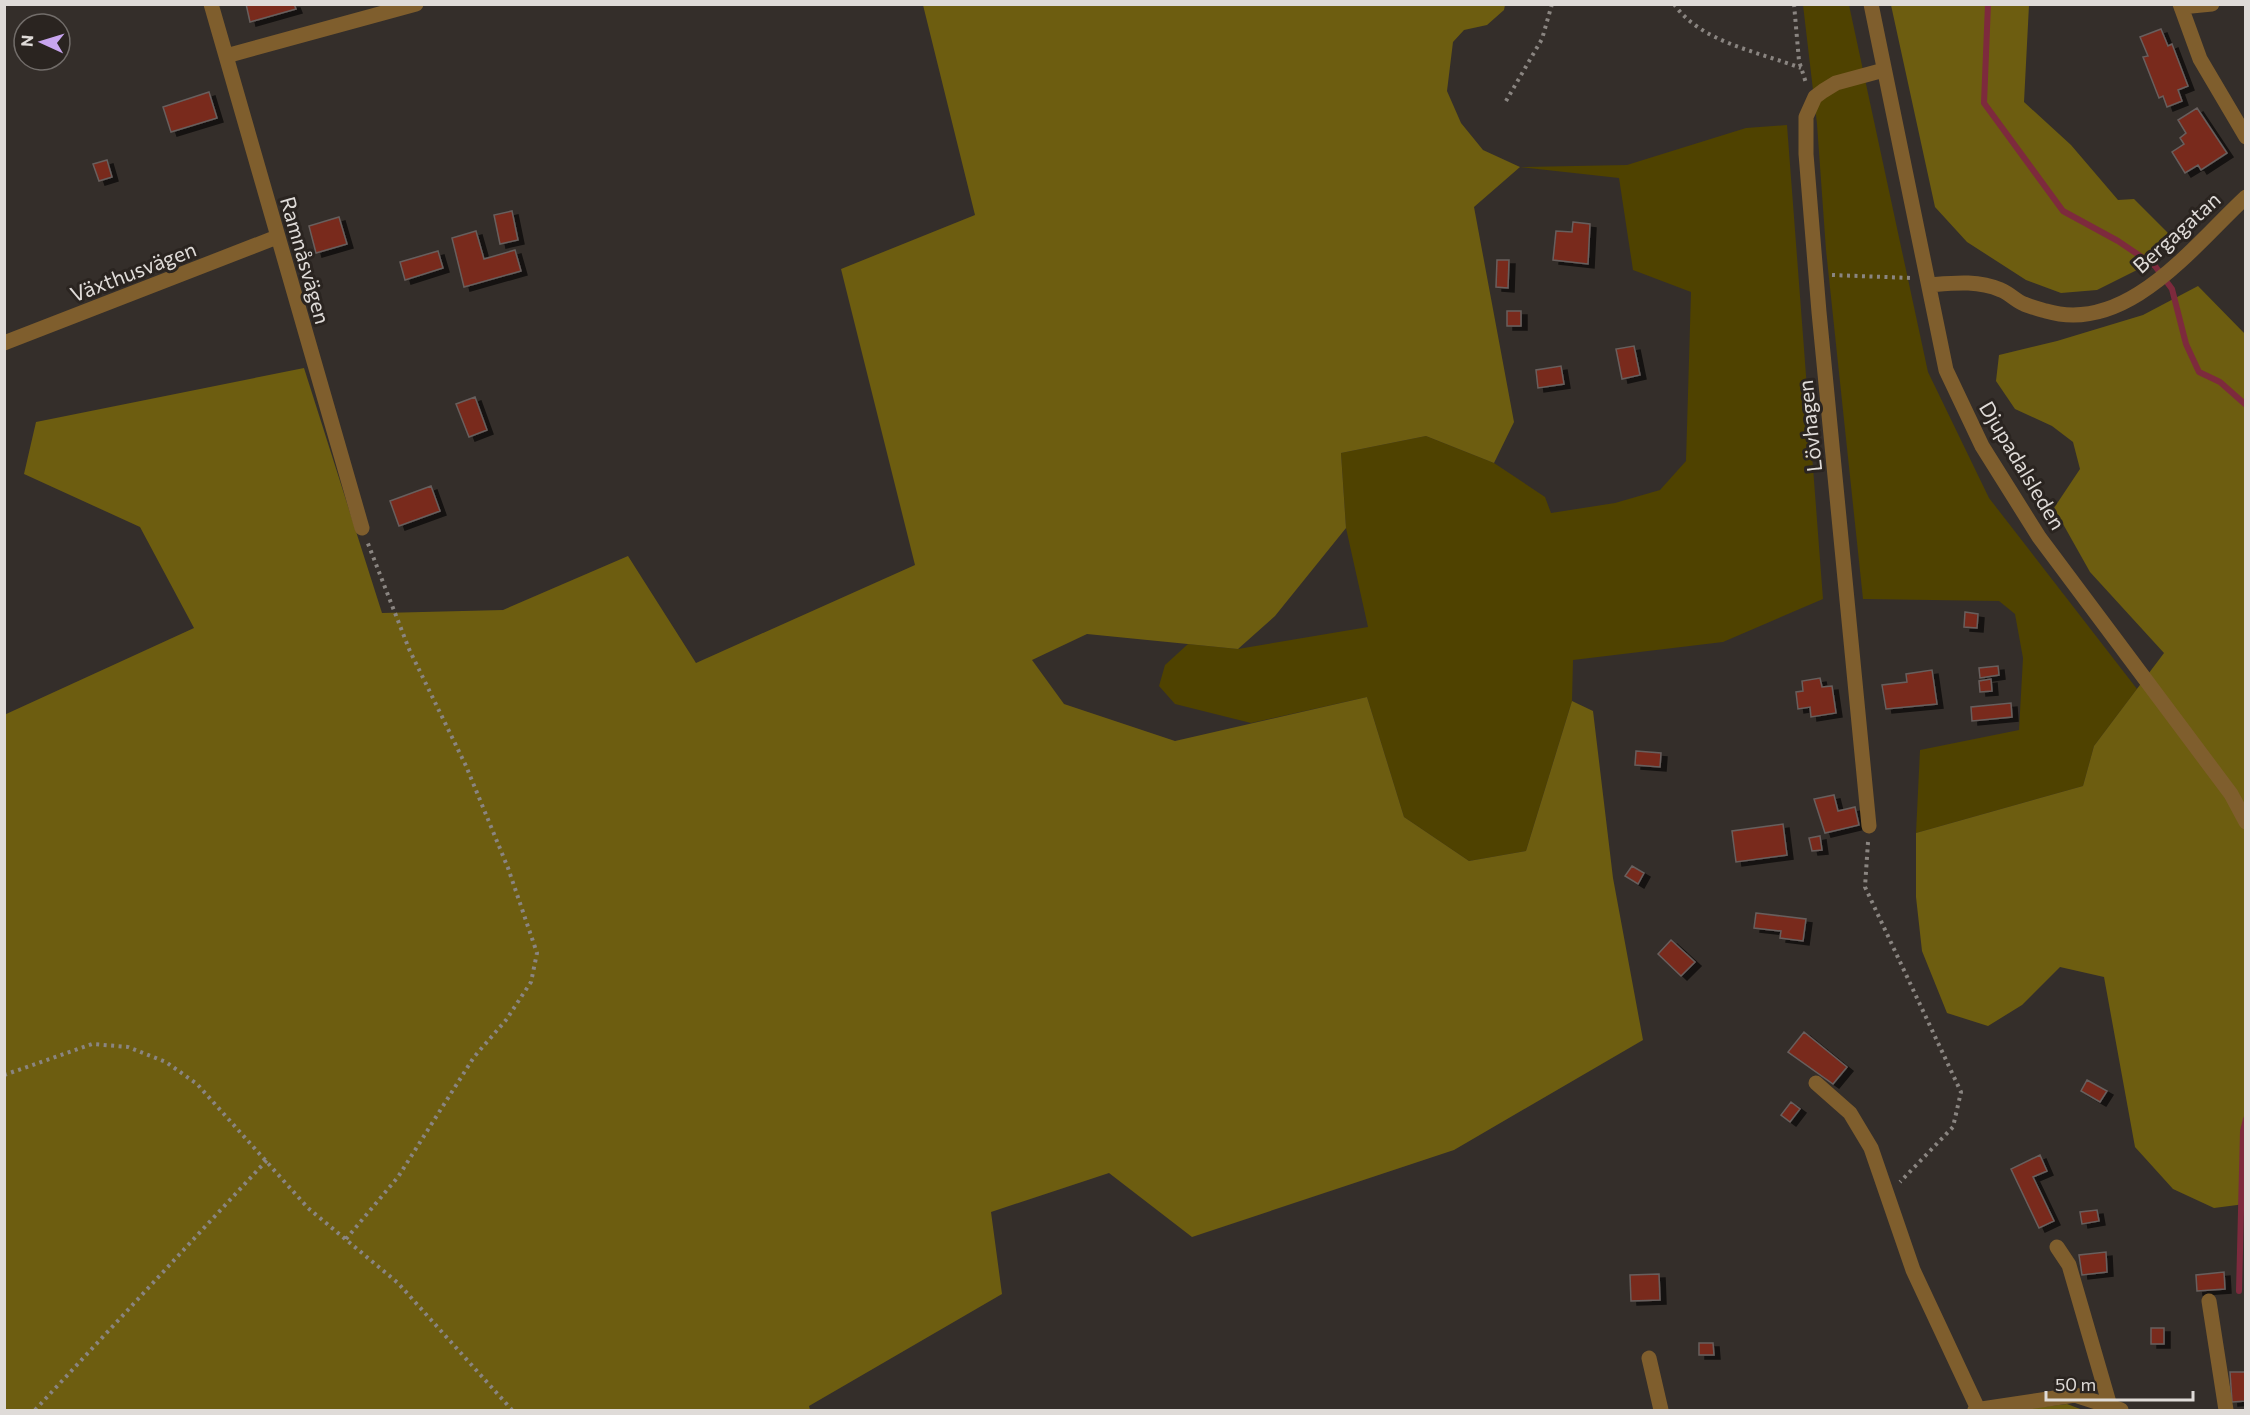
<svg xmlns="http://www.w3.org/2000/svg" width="2250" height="1415" font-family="Commissioner,sans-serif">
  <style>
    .green { fill: #4f4200 }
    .forest { fill: #6d5d10 }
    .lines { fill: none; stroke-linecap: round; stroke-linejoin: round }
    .stream { stroke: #7d2a3d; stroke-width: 6 }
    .building { fill: #79291c; stroke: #685f5d; stroke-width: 1.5; filter: url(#shadow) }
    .path { stroke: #8a8581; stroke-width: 4; stroke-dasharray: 3 4.5; stroke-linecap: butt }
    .minor { stroke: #7f5e2d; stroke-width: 15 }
    .labels { text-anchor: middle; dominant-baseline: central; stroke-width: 6; stroke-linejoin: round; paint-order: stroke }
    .street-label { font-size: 21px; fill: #dfdbd8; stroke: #2a2420 }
  </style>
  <defs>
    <filter id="shadow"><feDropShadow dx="6" dy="4" stdDeviation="0" flood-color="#0009"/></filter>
  </defs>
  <rect width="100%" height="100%" fill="#342e2a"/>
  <path class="green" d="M1803,5H1849L1928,372L1989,498L2137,689L2094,746L2083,786L1916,833L1920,750L2019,730L2023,658L2015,614L1999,601L1863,599L1826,250L1817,124Z
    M1787,125L1823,599L1723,642L1573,660L1572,701L1526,851L1469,861L1404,817L1367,697L1251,723L1175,704L1159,686L1165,665L1188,644L1238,649L1368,627L1346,528L1341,453L1426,436L1494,463L1545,497L1551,513L1615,503L1660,490L1686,461L1691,292L1633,270L1619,178L1520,167L1627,165L1746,128Z"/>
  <path class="forest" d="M923,5H1505L1504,10L1487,25L1464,30L1453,42L1447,91L1461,123L1483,150L1520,167L1474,207L1514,422L1494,463L1426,436L1341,453L1346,528L1275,616L1238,649L1087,634L1032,660L1064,704L1175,741L1367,697L1404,817L1469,861L1526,851L1572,701L1593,711L1613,878L1643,1040L1454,1150L1192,1237L1109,1173L991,1212L1002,1294L809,1406L810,1410H5L4,715L194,628L140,527L24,474L36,422L304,368L382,613L503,610L628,556L696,663L915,565L841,269L975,215Z
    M1891,5H2029L2024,102L2071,145L2118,200L2134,199L2171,236L2137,270L2097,290L2061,293L2026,280L1967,242L1935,207Z
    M2198,286L2245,334V1204L2214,1208L2173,1189L2135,1147L2104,977L2060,967L2022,1005L1988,1026L1947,1013L1922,951L1916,897V833L2083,786L2094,746L2164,653L2090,572L2054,508L2080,469L2073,442L2052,426L2015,409L1996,381L1999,355L2057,341L2143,315Z
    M2067,1404L2083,1410H2013Z"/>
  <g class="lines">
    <path class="stream" d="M1988,4L1984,103L2063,211L2118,241L2155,266L2172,289L2186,344L2199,372L2220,382L2246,405
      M2239,1291L2243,1131L2246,1119"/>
  </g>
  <path class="building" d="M246,4H294L296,9L250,22Z
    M2161,29L2168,46L2172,44L2188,86L2178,90L2182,101L2167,107L2163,96L2159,98L2143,57L2148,56L2140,37Z
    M209,92L217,118L171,132L163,107Z
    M2197,108L2227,153L2201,170L2198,165L2185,173L2172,152L2184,144L2180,138L2186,133L2178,120Z
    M107,160L112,177L99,181L93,164Z
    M512,211L518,240L500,244L494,215Z
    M339,217L347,244L316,253L309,226Z
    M1573,222L1590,224L1588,264L1553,260L1556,231L1572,232Z
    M476,231L484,259L515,250L521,271L464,287L452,238Z
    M438,251L443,268L405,280L400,262Z
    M1497,260H1509L1508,288L1496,287Z
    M1507,311H1521V326H1507Z
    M1634,346L1640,375L1622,379L1616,349Z
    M1561,366L1564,384L1538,388L1536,370Z
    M475,397L487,430L469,437L456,404Z
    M431,486L440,511L399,526L390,501Z
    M1965,612L1978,614L1977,628L1964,627Z
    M1998,666L1999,675L1980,678L1979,668Z
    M1932,670L1937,704L1886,709L1882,685L1907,682L1906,674Z
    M1820,678L1822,687L1832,686L1836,713L1811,717L1810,707L1798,709L1796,692L1803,691L1802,681Z
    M1991,679L1992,691L1980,692L1979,681Z
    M2011,703L2012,717L1972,721L1971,707Z
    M1636,751L1661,753L1660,767L1635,765Z
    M1834,795L1838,811L1855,807L1859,825L1825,833L1814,799Z
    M1783,824L1787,855L1736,862L1732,831Z
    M1820,836L1822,850L1812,851L1809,838Z
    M1632,866L1644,873L1638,884L1625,876Z
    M1756,913L1806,919L1803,941L1780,938L1781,931L1754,928Z
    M1671,940L1695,962L1681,976L1658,954Z
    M1804,1032L1847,1067L1833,1084L1788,1052Z
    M2087,1080L2107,1091L2100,1102L2081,1091Z
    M1791,1102L1800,1109L1790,1122L1781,1115Z
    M2040,1155L2047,1171L2033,1177L2054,1221L2039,1228L2011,1169Z
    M2097,1210L2099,1221L2082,1224L2080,1212Z
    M2106,1252L2107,1272L2082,1275L2079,1255Z
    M2224,1272L2225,1289L2197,1291L2196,1275Z
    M1659,1274L1660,1300L1631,1301L1630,1275Z
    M2151,1328H2164V1344H2151Z
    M1699,1343H1713L1714,1355H1699Z
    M2230,1372H2246V1401L2232,1402Z"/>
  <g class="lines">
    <path class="path" d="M1674,4C1700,42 1759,52 1801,68
      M1794,4L1799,61L1806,83
      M1506,101L1542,39L1552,4
      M1832,275L1911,278
      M1868,842L1865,887L1961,1092L1953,1127L1900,1182
      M4,1075L92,1044L128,1047L166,1062L197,1084L308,1208L398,1283L512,1410
      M346,1239L398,1177L474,1057L506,1020L531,982L537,953L508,868L466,766L409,649L367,541
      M35,1410L267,1160"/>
    <path class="minor" d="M211,4L362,528
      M1871,4L1946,370L1982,446L2039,537L2231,794L2246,822
      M2180,4L2200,59L2246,137
      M2181,7L2212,4
      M226,56L416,4
      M1929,285C1954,283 1977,280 2001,290C2009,293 2016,301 2024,304C2031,307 2039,309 2046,311C2127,335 2193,246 2246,197
      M4,343L277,237
      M1869,826L1819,312L1806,154V117L1815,97L1823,91L1836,83L1884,70
      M1816,1083L1850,1113L1871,1148L1913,1270L1978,1409
      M2057,1247L2069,1265L2110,1406
      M2209,1301L2226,1410
      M1649,1358L1661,1410
      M1975,1410L2075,1395L2121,1410"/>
  </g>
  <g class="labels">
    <g class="street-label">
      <text transform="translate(2176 232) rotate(-42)">Bergagatan</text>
      <text transform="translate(306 260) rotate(74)">Ramnåsvägen</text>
      <text transform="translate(133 271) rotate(-21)">Växthusvägen</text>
      <text transform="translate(1809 426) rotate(-96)">Lövhagen</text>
      <text transform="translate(2023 465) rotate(59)">Djupadalsleden</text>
    </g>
  </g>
  <rect width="2250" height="1415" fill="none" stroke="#dfdbd8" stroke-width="12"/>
  <g transform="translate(42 42) rotate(274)"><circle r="28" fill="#2a2420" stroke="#726d6a" stroke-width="1.5"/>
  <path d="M0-4.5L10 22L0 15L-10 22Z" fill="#c8a5ef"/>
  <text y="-9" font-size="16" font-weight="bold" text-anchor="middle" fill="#dfdbd8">N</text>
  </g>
  <path d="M2046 1391v9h147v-9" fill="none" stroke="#dfdbd8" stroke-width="3"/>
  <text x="2055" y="1391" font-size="18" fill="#dfdbd8" stroke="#2a2420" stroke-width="4.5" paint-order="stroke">50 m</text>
</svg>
